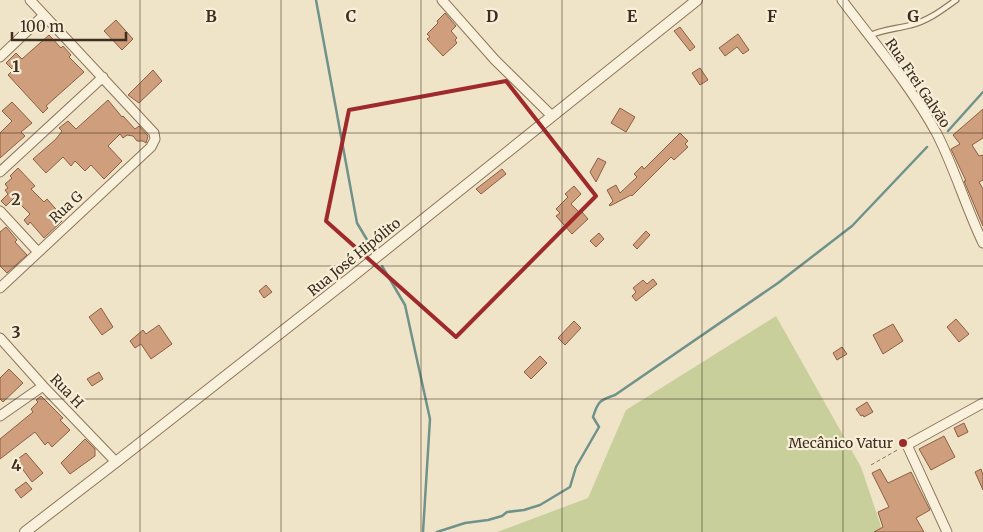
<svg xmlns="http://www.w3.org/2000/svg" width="983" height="532" font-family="Merriweather,serif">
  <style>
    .green { fill: #c9cf9b }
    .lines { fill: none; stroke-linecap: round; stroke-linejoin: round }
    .stream { stroke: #6f938a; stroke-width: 2.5 }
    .building { fill: #cf9f7d; stroke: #8d5f41 }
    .service-casing { stroke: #8d765c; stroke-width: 7 }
    .minor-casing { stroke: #8d765c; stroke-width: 11 }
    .tertiary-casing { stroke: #8d765c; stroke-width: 12 }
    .path { stroke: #8d765c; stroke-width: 1; stroke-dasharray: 4 2.5; stroke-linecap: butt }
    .service { stroke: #faf1dc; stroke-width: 4.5 }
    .minor { stroke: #faf1dc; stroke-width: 9 }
    .tertiary { stroke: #faf1dc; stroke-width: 10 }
    .marked { fill: none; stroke: #9e2a2b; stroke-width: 4; stroke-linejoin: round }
    .grid { fill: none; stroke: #3d2e20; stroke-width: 1; stroke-opacity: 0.55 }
    .poi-dot { fill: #9e2a2b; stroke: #f7eed8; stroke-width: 2 }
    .labels { text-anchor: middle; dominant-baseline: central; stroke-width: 4.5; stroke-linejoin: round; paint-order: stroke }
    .street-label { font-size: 14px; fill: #3d2e20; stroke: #f7eed8 }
    .poi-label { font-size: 14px; fill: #3d2e20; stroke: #f7eed8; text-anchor: end }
    .grid-label { font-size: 16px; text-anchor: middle; font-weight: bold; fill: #3d2e20; stroke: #f7eed8; stroke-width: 4.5; stroke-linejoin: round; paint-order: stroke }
  </style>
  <rect width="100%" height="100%" fill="#f0e4c8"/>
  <path class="green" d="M776,316L861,467L883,532H497L588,498L626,410Z"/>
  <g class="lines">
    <path class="stream" d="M316,0L357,223L372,248
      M948,131L983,92
      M382,266L405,305L430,419L423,532
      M437,532L465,523L488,520L502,516L507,512L524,510L540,505L570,487L576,467L599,427L593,417C598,401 600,400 615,395L778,283L852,226L927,147"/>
  </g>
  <path class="building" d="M445,13L456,26L451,31L457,38L455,40L457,43L443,56L427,39L430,37L427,34L438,23L437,21Z
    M116,20L133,39L122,50L104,31Z
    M680,27L695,47L690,51L674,31Z
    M738,34L749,50L743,54L737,47L725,56L719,48Z
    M49,35L61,48L63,46L71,55L69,57L84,72L46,106L48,108L43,113L8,75L13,70L6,63L16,53L22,59Z
    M700,68L708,80L700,85L692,73Z
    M153,70L162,81L139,103L128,95Z
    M108,100L122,117L123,116L135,129L139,126L148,136L146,143L143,141H137L133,136L127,135L123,138L120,134L108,146L122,161L104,179L91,165L85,171L75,161L71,166L63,157L46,173L33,159L56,139L62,131L59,128L68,121L76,129Z
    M12,102L32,123L21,132L25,136L0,158V133L12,121L2,111Z
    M620,108L635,117L626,132L611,123Z
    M983,109V138L972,145L979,156L983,155V180L979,182L983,189V226L964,181H966L951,149L960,144L953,135Z
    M680,133L688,141L685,144L688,147L674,160L671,157L632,196L631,195L610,206L609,205L613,201L607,190L616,185L620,193L637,177L634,174L642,166L644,169Z
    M598,158L606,162L596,182L590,172Z
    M18,168L35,186L31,189L44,202L47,199L62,216L60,218L62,221L44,238L30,222L28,225L24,220L30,214L14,198L6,206L1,201L8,194L5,190L8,188L5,184L12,178L10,176Z
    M502,169L506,174L481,194L476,189Z
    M574,186L581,194L571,204L580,213L582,212L588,219L572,234L556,216L560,213L556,209L568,197L565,194Z
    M6,227L17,240L15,242L27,255L7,273L0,266V232Z
    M646,231L650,235L637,249L633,245Z
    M599,233L604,239L596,247L590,241Z
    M653,279L657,284L636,301L632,296L636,292L633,288L643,280L647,284Z
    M266,285L272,292L264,298L259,291Z
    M101,308L113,327L102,335L89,317Z
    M956,319L969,334L959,342L947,327Z
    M574,321L581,328L565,345L558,338Z
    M893,324L903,341L883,354L873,335Z
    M159,325L172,344L151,359L141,344L135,348L130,341L143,330L146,334Z
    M842,347L847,354L837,360L833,353Z
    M540,356L547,363L531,379L524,372Z
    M9,369L23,383L3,402L0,399V378Z
    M99,372L103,379L92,386L87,379Z
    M41,396L63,418L60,420L70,430L52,447L48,442L45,445L35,432L0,459V439L33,412L31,409L38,402L36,400Z
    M867,402L873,412L864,417L863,415L861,416L856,409Z
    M964,423L968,432L958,437L954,428Z
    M944,436L955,457L931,470L919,449Z
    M85,439L95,449V456L70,474L61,463Z
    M26,453L43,473L32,482L21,467L16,471L11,464Z
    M880,469L888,483L911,472L930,510L916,518L924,532H874L883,527L878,512L889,507L872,473Z
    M981,469L983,475V490L975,472Z
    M26,482L32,489L21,498L15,490Z"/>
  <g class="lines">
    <defs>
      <path id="service" d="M869,36C883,29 897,29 911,25C928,21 942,10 956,0"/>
      <path id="minor" d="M442,0L495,60L552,116
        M842,0C875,44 911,86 937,134C955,169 966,208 983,243
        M0,57L44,15
        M0,172L103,77
        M0,211L38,252
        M0,288L151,147L155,139L154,133L30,0
        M0,338L43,386L116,462
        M0,416L43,386
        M947,532L907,445L983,403"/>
      <path id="tertiary" d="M25,532L116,462L349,279L697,0"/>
    </defs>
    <use href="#service" class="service-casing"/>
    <use href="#minor" class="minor-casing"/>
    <use href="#tertiary" class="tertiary-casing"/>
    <path class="path" d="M871,465L899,449"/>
    <use href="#service" class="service"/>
    <use href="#minor" class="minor"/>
    <use href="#tertiary" class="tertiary"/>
  </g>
  <path class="marked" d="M506,81L596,196L456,337L326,221L349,110Z"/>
  <path class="grid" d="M140,0V532M281,0V532M421,0V532M562,0V532M702,0V532M843,0V532M0,133H983M0,266H983M0,399H983"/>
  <circle class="poi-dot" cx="903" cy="443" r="5"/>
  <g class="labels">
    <g class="street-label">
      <text transform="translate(918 83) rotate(56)">Rua Frei Galvão</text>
      <text transform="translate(66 207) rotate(-43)">Rua G</text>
      <text transform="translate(354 257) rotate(-39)">Rua José Hipólito</text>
      <text transform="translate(67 391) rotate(46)">Rua H</text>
    </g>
    <g class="poi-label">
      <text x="893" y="443">Mecânico Vatur</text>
    </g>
  </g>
  <g class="grid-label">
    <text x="211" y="22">B</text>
    <text x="351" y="22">C</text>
    <text x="492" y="22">D</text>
    <text x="632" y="22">E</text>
    <text x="772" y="22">F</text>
    <text x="913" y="22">G</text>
    <text x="16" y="72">1</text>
    <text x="16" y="205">2</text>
    <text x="16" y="338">3</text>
    <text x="16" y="471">4</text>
  </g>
  <path d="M12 32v8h114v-8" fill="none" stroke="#3d2e20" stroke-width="2.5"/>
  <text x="20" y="32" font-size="15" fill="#3d2e20" stroke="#f7eed8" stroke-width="4" paint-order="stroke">100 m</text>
</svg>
